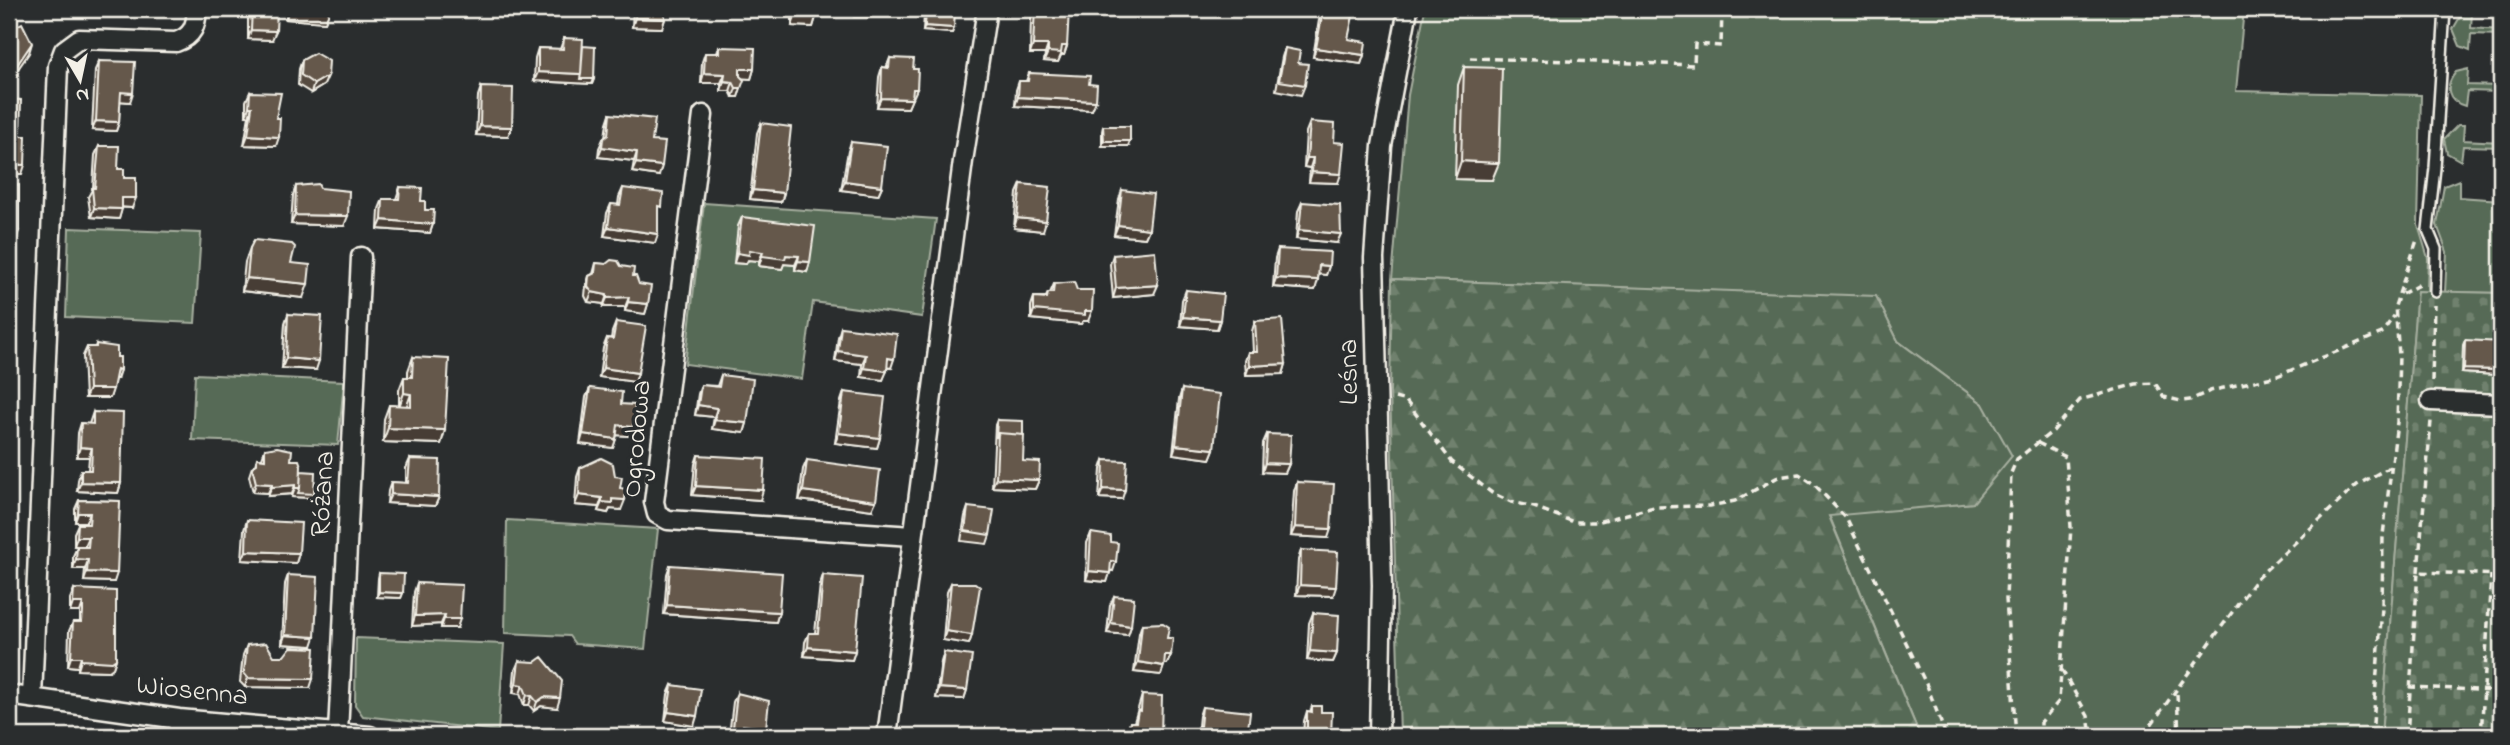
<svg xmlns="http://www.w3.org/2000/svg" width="2510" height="745" font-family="'Indie Flower',sans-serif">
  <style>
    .green { fill: #576b56; stroke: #a6ae9f; stroke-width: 2 }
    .forest { fill: url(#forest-firs); stroke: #a6ae9f; stroke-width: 2 }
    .cemetery { fill: url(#cemetery-stones); stroke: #a6ae9f; stroke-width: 2 }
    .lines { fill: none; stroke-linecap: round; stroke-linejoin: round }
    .lane-casing { stroke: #f4f1e8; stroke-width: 14 }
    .street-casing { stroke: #f4f1e8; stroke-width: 23 }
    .path { stroke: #f4f1e8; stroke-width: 3.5; stroke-dasharray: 7 5; stroke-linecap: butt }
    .lane { stroke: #2a2d2e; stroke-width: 9 }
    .street { stroke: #2a2d2e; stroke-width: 18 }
    .wall { fill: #574c41; stroke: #f4f1e8; stroke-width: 2 }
    .shaded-wall { fill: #473e35; stroke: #f4f1e8; stroke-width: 2 }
    .building { fill: #65584c; stroke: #f4f1e8; stroke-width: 2 }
    .labels { text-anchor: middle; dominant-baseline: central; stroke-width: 7; stroke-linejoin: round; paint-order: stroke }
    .street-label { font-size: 28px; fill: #f4f1e8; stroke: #2a2d2e }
  </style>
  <defs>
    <pattern id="forest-firs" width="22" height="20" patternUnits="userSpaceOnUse" patternTransform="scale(1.75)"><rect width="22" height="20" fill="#576b56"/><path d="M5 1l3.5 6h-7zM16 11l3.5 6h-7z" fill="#70816e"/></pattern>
    <pattern id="cemetery-stones" width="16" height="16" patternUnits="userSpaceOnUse" patternTransform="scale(1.75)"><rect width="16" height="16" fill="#576b56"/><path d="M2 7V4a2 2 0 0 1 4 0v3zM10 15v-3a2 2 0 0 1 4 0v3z" fill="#70816e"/></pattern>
  </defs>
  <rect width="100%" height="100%" fill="#2a2d2e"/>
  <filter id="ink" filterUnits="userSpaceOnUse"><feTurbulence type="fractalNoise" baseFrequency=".0143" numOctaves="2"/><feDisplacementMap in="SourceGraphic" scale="14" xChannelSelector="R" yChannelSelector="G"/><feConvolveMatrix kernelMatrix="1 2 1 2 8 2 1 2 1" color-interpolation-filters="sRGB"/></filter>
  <g filter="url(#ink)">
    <path class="green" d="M1425,9H2244L2236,91L2421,95L2418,225L2428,258L2427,292H2417L2381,736H1920L1829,515L1973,503L1983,404L1898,341L1876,297L1392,279L1408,95Z
      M2472,12L2471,28L2501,30V35L2471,34L2470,50L2460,46L2453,29L2460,17Z
      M2468,69L2467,85L2501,86V92L2467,91L2465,106C2447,101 2444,86 2456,72Z
      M2458,125H2464L2463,140L2501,142V147L2463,146L2461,161L2447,153L2444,139Z
      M2459,180V197L2501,200V293L2445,292L2447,252L2437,225L2444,186Z
      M704,203L936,219L922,317L813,302L802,379L685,364Z
      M69,228L201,233L195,323L66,317Z
      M195,374L344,381L338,445L192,440Z
      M507,520L658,529L645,649L575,644L569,636L505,633Z
      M356,638L504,644L498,731L363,716L355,705Z"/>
    <path class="forest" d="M1392,279L1876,296L1898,341L1983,404L2012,456L1973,503L1829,516L1920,736H1400L1390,390Z"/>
    <path class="cemetery" d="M2417,291L2501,293V736H2381Z"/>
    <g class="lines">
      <defs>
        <path id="lane" d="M2435,292L2436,249L2428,230L2435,168L2445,9"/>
        <path id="street" d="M703,115L654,502L657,514L668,520L913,536
          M2431,401L2501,404
          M9,695L179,719L370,736
          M32,698L58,66L64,50L79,39L176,42C193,36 196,26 197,9
          M338,733L361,257
          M178,736L179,719
          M887,736L963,161L987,9
          M1379,736L1382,585L1374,258L1382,146L1408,9"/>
      </defs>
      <use href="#lane" class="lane-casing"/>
      <use href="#street" class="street-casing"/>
      <path class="path" d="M1470,58L1694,65L1695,44L1721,46L1722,9
        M2402,294L2422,283
        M2432,381L2434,305
        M1395,398L1406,401L1452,462L1492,493L1511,502L1534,507L1574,522H1597L1654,507L1710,506L1735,501L1778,477L1799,474L1814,484L1846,518L1928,688L1946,736
        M2038,443L2066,457L2071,527L2059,701L2041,722V736
        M2418,572L2431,421
        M2062,670L2088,716L2091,736
        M2409,687L2501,691
        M2177,694L2179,736
        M2016,736L2006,599L2011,473L2017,459L2053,431L2080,400L2136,384L2155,383L2164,397L2181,401L2190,400L2210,391L2277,376L2382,333L2394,316
        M2148,736L2151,725L2256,579L2357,485L2390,467
        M2372,736L2382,608L2383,535L2397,422L2399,355L2395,306L2417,240
        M2407,736L2418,572L2501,575
        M2481,736L2491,575"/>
      <use href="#lane" class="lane"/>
      <use href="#street" class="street"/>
    </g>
    <path class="wall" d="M252,9L272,40L248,39V18Z
      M286,9H330L325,22L286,19Z
      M633,9H665V19L662,28L632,27Z
      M792,9H817L816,17L813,27L792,26Z
      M918,9H945L944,11L954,28L952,33L923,31L924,15L917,14Z
      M1035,9L1067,46L1064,55H1061L1058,62L1044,61L1045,54H1030L1031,17Z
      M1323,11L1364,55L1361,64L1313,57L1319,20Z
      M564,38L583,46L594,79L592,84L534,81L535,58L538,48L560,49Z
      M719,47L754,69L751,79L742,78L738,97H733L730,91H721V83H701L702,62L705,53H717Z
      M1285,48L1298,63L1305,85L1301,95L1276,90L1282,57Z
      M890,58L913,98H912L908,108L877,107L879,77L882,67L886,68Z
      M302,60L324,85L311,93L298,85L299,69Z
      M99,61L130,102L120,101L119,122L116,131L92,130L95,70Z
      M1464,67L1492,180L1455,179L1458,85Z
      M1029,73L1089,84L1092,110L1015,106L1016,90L1019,81H1026Z
      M481,87L508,136L476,135L478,96Z
      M250,92L276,146L244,145L249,116H246V101Z
      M610,114L652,141L659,176L632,172L634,161L598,157L599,148L603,139L605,137L607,123Z
      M1310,122L1334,142L1338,183L1309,182L1310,168L1304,167L1306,132Z
      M761,123L784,193L781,202L750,199L757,133Z
      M1103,126L1128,146H1102V131Z
      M851,142L882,186L878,195L841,190L848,151Z
      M99,146L124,178L132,208L122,207L119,219L91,217L88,197L93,188L95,155Z
      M1021,184L1043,231L1014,228L1017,193Z
      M296,186L344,226L291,224L293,195Z
      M400,187L421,201L433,224L430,233L378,229L379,209L383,199H396Z
      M623,188L658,216V234L655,243L604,236L607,213L611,204L618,205L619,197Z
      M1122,190L1149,229L1145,238L1114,235L1119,199Z
      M1302,202L1337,243L1296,239L1298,211Z
      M742,217L810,262L807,272L795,270V265L784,264L782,269L759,266V261L748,260L746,264L734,263L738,226Z
      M250,248L291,263L303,298L242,291L245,262Z
      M1278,249L1329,266L1326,275L1319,274L1315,290L1273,287L1275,258Z
      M1113,255L1154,294L1113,298L1110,264Z
      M596,263L621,266L633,276L648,304L645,314L625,311V307H603L604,304L588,302L585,296L586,286L589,276L593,274Z
      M1054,284L1088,321H1083L1081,324L1031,319V306L1034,297H1046L1048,293H1050Z
      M1186,290L1220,320L1217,329L1180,326L1182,300Z
      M288,314L316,370L282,368L285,323Z
      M1255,321L1286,364L1283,374L1246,375L1245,361L1248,352H1253L1252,331Z
      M616,322L638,373L635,382L599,377L603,348L607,338L611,339L612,332Z
      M841,327L891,368H887L883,380L861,377L862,364L835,361L838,337Z
      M2465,340L2499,375L2462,373L2463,345Z
      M96,344L117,379H115L110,398H85L83,356L87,347H95Z
      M413,357L445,430L441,444L383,442L384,419L389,405L399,406V390L404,377H408V371Z
      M721,375L747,423L744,433L712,429L714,417L695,415L698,394L701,385L717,386Z
      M590,388L621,404L633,427L629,436L617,435L613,448L580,444L586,397Z
      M1182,389L1214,449L1210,459L1173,454L1179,399Z
      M844,392L880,438L877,448L835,443L841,401Z
      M93,412L121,483L118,493L77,491L78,480L81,470H88L89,457H77L78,433L81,423L89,424Z
      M997,420L1023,461L1039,480L1035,489L992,487L995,425Z
      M1267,434L1289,464L1285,473L1262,472L1263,443Z
      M265,449L291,460L301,471L312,498L292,497V494L268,496V493L253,492L249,476L252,467L255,465L257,458H262Z
      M698,455L760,500L692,495L695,464Z
      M410,459L439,497L435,506L387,503L388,491L391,482L406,483V468Z
      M807,460L872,510L799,500L803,469Z
      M1104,460L1122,499L1099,498L1101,469Z
      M580,468L615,476L620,488L621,510L610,509L608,513L598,511L599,507L575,505L577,477Z
      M1297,482L1328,538L1291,536L1294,491Z
      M79,500L120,501L114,582L84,581L85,569H73V556L77,547H85L74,546V533L78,524H86V522H75V509Z
      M968,507L990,535L987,544L961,541L965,516Z
      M247,520L299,553L296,563L242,560L244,530Z
      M1091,533L1111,542L1113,571H1110L1107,582L1086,580L1087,543Z
      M1301,550L1333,596L1296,595L1298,560Z
      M670,565L779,612L776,622L664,614L667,574Z
      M379,573L403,593L401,598L377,597L378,578Z
      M288,575L312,646L282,644L285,584Z
      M823,575L855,651L852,660L804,656L805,642L809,633H815L820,584Z
      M417,583L457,628H441V624L412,626L414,592Z
      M951,583L972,635L969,644L943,640L947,592Z
      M74,589L116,659L113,668L109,671L78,670V667L68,666L69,631L73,622H80V612H70V599Z
      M1114,596L1131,626L1128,635L1107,633L1110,605Z
      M1313,613L1337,653L1333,662L1307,660L1309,623Z
      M1142,624L1167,638L1171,655L1167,664H1164L1161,675L1134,672L1139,633Z
      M247,645L274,656L310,688L245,687L240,682L243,655Z
      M944,652L967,690L964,699L936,698L941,662Z
      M519,661L557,708L541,706L534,711L529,705H524L520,694L513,693L515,670Z
      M672,685L694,726L665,721L668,694Z
      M737,693L741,735L740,736H729L733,702Z
      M1142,695L1161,736H1126L1130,722H1134Z
      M1312,706L1321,712L1331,736H1303L1304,721L1307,711L1310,712Z
      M1202,707L1247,736H1197L1199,716Z"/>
    <path class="shaded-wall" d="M96,9H119L117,14L95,13Z
      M289,9H330L325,22L286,19Z
      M559,9H604L601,17L557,14Z
      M919,9H945L943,15L926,11L924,15L917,14Z
      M856,12H872L870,17H854Z
      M795,17H816L813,27L792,26Z
      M635,18L665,19L662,28L632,27Z
      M925,26L954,28L952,33L923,31Z
      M251,30L276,31L272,40L248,39Z
      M32,43L29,53L9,82V74Z
      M1033,45H1048L1045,54H1030Z
      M1062,46H1067L1064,55H1061L1058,62L1044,61L1048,52Z
      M1316,48L1364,55L1361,64L1313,57Z
      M740,69H754L751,79L737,78Z
      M538,72L581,74L594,79L592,84L534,81Z
      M704,73L725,74L721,83H701Z
      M328,76L324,85L311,93L314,84Z
      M724,81L733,82L730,91H721Z
      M736,88H741L738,97H733Z
      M913,89H917L913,98H909Z
      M121,92L133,93L130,102L117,101Z
      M1018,97L1096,101L1092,110L1015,106Z
      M881,98L912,99L908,108L877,107Z
      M249,107H252L249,116H246Z
      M96,121L119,122L116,131L92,130Z
      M480,126L512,127L508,136L476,135Z
      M248,135L279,137L276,146L244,145Z
      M1104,141H1130L1128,146H1102Z
      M602,147L637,152L634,161L598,157Z
      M1307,158H1313L1310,168L1304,167Z
      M1461,161L1499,163L1492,180L1455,179Z
      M636,163L662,166L659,176L632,172Z
      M9,164L25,165L22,174H9Z
      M1312,172L1341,174L1338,183L1309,182Z
      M845,181L882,186L878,195L841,190Z
      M753,190L784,193L781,202L750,199Z
      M122,198H136L132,208L119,207Z
      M94,208L122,209L119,219L91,217Z
      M295,215L348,216L344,226L291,224Z
      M1017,218L1046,221L1043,231L1014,228Z
      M382,220L433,224L430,233L378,229Z
      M1118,225L1149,229L1145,238L1114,235Z
      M608,227L658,234L655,243L604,236Z
      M14,230L19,231L16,240H11Z
      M1299,230L1341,234L1337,243L1296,239Z
      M9,245H14L10,254H9Z
      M750,250L763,252L759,261L748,260L746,264L734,263L737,253Z
      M786,255L799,256L795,265L784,264L782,269L759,266L762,256Z
      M798,261L810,262L807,272L795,270Z
      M1319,265L1329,266L1326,275L1316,274Z
      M247,278L308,284L303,298L242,291Z
      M1276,278L1318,280L1315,290L1273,287Z
      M1158,285L1154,294L1113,298L1116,288Z
      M592,292L607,295L604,304L588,302Z
      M629,297L625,307H603L607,298Z
      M12,302H19L15,312H9Z
      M628,302L648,304L645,314L625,311Z
      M1034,310L1085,311H1092L1088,321H1083L1081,324L1031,319Z
      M1183,317L1220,320L1217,329L1180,326Z
      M838,351L866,355L862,364L835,361Z
      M286,358L319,361L316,370L282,368Z
      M888,358L894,359L891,368L885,367Z
      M1286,364L1283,374L1246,375L1249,366Z
      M603,368L638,373L635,382L599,377Z
      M864,368L887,371L883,380L861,377Z
      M117,369L120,370L117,379H114Z
      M2464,369L2501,370L2499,375L2462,373Z
      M89,389H113L110,398H85Z
      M404,393L411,394L406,408L399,407Z
      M698,405L717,408L714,417L695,415Z
      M715,420L747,423L744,433L712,429Z
      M618,425L633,427L629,436L614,435Z
      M388,428L445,430L441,444L383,442Z
      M839,433L880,438L877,448L835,443Z
      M583,434L616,439L613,448L580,444Z
      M1176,445L1214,449L1210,459L1173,454Z
      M80,447L92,448L89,457H77Z
      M1265,463L1289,464L1285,473L1262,472Z
      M996,478L1039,480L1035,489L992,487Z
      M81,482L121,483L118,493L77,491Z
      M256,483L272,484L268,493L253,492Z
      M295,485L292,494L268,496L272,487Z
      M696,486L763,490L760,500L692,495Z
      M295,488H300L314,494L312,498L292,497Z
      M1103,489L1125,490L1122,499L1099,498Z
      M803,491L876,501L872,510L799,500Z
      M391,494L439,497L435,506L387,503Z
      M579,495L602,498L599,507L575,505Z
      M612,499L625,500L621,510L610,509L608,513L598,511L602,502Z
      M78,513H90L86,522H75Z
      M1295,527L1331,529L1328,538L1291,536Z
      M77,537H89L85,546H74Z
      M246,551L299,553L296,563L242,560Z
      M76,559L88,560L85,569H73Z
      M1111,561L1116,562L1113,571L1108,570Z
      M1089,571L1110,573L1107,582L1086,580Z
      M87,572L117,573L114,582L84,581Z
      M1300,585L1336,587L1333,596L1296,595Z
      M379,592L403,593L401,598L377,597Z
      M73,603H83L80,612H70Z
      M667,605L779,612L776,622L664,614Z
      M445,615L441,624L412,626L415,616Z
      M444,619H460L457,628H441Z
      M1111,623L1131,626L1128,635L1107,633Z
      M946,631L972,635L969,644L943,640Z
      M285,635L315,637L312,646L282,644Z
      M808,647L855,651L852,660L804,656Z
      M1310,651L1337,653L1333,662L1307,660Z
      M1165,655H1171L1167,664H1162Z
      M71,657H81L78,667L68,666Z
      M116,659L113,668L109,671L78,670L81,660Z
      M1138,662L1164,666L1161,675L1134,672Z
      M248,678L313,679L310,688L245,687Z
      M516,684L523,685L520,694L513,693Z
      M939,688L967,690L964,699L936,698Z
      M527,695L532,696L529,705H524Z
      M544,697L560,698L557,708L541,706L534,711L537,702Z
      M668,712L697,716L694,726L665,721Z
      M743,725L766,728L763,736L741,735L740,736H730L733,728Z
      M1129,732H1136L1134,736H1128Z"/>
    <path class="building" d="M252,9L277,10L276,31L251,30Z
      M636,9H665V19L635,18Z
      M795,9H817L816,17H795Z
      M856,9H872V12H856Z
      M1035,9H1069L1067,46H1062L1061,53L1048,52V45H1033Z
      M926,11H955L954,28L925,26Z
      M1323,11L1353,16L1348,39L1366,42L1364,55L1316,48Z
      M22,23L32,43L11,74H9V46L10,44L9,30Z
      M564,38L583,39L581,74L538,72V48L563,49Z
      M583,46L595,47L594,79H580L581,74Z
      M719,47L755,48L754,69H740V76L744,80L741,88H736L733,82L724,81L725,74L704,73L705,53H719Z
      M1285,48L1300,51L1298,63L1308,64L1305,85L1279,81Z
      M315,53L329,61L328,76L314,84L301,75L302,60Z
      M890,58L914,59L913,69H918L917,89H913L912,99L881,98L882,67L889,68Z
      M99,61L135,62L133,93L121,92L119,122L96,121Z
      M1464,67L1502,68L1499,163L1461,161Z
      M1029,73L1090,76L1089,84L1097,85L1096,101L1018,97L1019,81H1028Z
      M481,87L513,88L512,127L480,126Z
      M250,92L281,93L276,118H280L279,137L248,135L252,107H249Z
      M9,99L21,100L20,136H26L25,165L9,164Z
      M610,114L655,119L652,141L665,142L662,166L636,163L637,152L602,147L603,139L608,135Z
      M1310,122L1335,124L1334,142L1344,143L1341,174L1312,172L1313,158H1307Z
      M761,123L791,127L784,193L753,190Z
      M1103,126H1130V141H1104Z
      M851,142L887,146L882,186L845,181Z
      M99,146H119L118,169H124V178H136V198H122V209L94,208L92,188H95Z
      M9,184L19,185V231L14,230V245H9Z
      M318,184L320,188L349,191L348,216L295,215L296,186Z
      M1021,184L1050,187L1046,221L1017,218Z
      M400,187L422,188L421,201H425V210H434L433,224L382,220L383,199H399Z
      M623,188L663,193L662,207L658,206V234L608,227L611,204L620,205Z
      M1122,190L1153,194L1149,229L1118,225Z
      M1302,202L1340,205L1341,234L1299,230Z
      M742,217L815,226L810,262L798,261L799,256L786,255L785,259L762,256L763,252L755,251L750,250L749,255L737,253Z
      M254,240L292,244L295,247L291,263L310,265L308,284L247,278L250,248Z
      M1278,249L1330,252L1329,266L1319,265L1318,280L1276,278Z
      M1155,251L1158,285L1116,288L1113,255Z
      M611,260L618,261L621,266L634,268L633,276H636L639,284L651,286L648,304L628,302L629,297L607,298V295L592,292L588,287L589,276L595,273L596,263L606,264Z
      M9,266L13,267V286L19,287V302H12L11,318H9Z
      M1074,282L1077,290H1093L1092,311H1085V315L1034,310V297L1047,298L1048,293H1053L1054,284Z
      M1186,290L1223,294L1220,320L1183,317Z
      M288,314L322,316L319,361L286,358Z
      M1282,319L1286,364L1249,366L1248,352H1257L1255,321Z
      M616,322L646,326L638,373L603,368L607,338L613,339Z
      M841,327L897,334L894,359L888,358L887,371L864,368L866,355L838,351Z
      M2465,340L2501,342V370L2464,369Z
      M9,341H11L9,405Z
      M96,344L117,347V357H120V370L117,369L113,389H89L87,347H96Z
      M413,357L449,359L445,430L388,428L389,405L411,406V394L404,393V377H412Z
      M721,375L753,379L747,423L715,420L717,408L698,405L701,385L719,387Z
      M590,388L622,392L621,404L635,405L633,427L618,425L616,439L583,434Z
      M1182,389L1220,394L1214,449L1176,445Z
      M844,392L885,397L880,438L839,433Z
      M93,412L123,413L121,483L81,482V470H91L92,448L80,447L81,423L93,424Z
      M997,420L1023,421V435L998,433L996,438Z
      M998,433L1024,435L1023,461L1040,462L1039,480L996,478Z
      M1267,434L1291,435L1289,464L1265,463Z
      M277,447L292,450L291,460H299L301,466L300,488H295V485L272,487V484L256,483L252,467L257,464V458L265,459V449Z
      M698,455L765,459L763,490L696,486Z
      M9,457H11V469H9Z
      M601,458L613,464L615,476L622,477L620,488L626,489L625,500L612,499V503L602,502V498L579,495L580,468Z
      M410,459L440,460L439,497L391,494V482L408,483Z
      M807,460L880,470L876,501L803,491Z
      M1104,460L1127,461L1125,490L1103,489Z
      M301,471L315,472L314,494L298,493L300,488Z
      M1297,482L1334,484L1331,529L1295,527Z
      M79,500L120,501L117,573L87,572L88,560L76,559L77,547H88L89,537H77L78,524H89L90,513H78Z
      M968,507L994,510L990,535L965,531Z
      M247,520L301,523L299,553L246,551Z
      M1091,533L1111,536V542L1118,543L1116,562L1111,561L1110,573L1089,571Z
      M1301,550L1338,552L1336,587L1300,585Z
      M670,565L782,573L779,612L667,605Z
      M379,573L404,574L403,593L379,592Z
      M288,575L318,577L315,637L285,635Z
      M823,575L862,578L855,651L808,647L809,633H818Z
      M417,583L462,585L460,619H444L445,615L415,616Z
      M951,583H975L980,587L972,635L946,631Z
      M74,589L116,591V659L112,662L81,660V657H71L73,622H82L83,612V603H73Z
      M1114,596L1134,598L1131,626L1111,623Z
      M1313,613L1339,615L1337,653L1310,651Z
      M1163,623L1169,627L1167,638H1173L1171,655H1165L1164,666L1138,662L1142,624Z
      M266,643L274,656H284L291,647L315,648L313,679L248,678L244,673L247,645Z
      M944,652L972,656L967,690L939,688Z
      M542,657L562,681L560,698L544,697L537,702L532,696L527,695L523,685L516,684L519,661L535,662Z
      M672,685L701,689L697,716L668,712Z
      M737,693L769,701L766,728L743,725L742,730L733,728Z
      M1142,695L1162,696L1161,736H1135L1136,732H1129L1130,722H1136L1138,710L1141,711Z
      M1312,706H1321V712H1332L1331,736H1307V711L1312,712Z
      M1202,707L1250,712L1247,736H1199Z
      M932,734L950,736H931Z"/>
  </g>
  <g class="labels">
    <g class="street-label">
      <text transform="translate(1350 372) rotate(-91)">Leśna</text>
      <text transform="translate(638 439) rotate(-85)">Ogrodowa</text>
      <text transform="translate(324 494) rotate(-87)">Różana</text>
      <text transform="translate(192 692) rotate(6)">Wiosenna</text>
    </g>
  </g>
  <rect width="2510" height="745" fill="none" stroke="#2a2d2e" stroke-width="35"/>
  <rect x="18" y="18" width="2475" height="710" fill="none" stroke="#f4f1e8" stroke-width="2.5" filter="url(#ink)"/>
  <g transform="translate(80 80) rotate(171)" stroke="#2a2d2e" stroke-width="5" paint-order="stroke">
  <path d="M0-5L12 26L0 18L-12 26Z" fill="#f4f1e8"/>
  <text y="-10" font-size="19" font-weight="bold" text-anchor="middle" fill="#f4f1e8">N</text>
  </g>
</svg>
